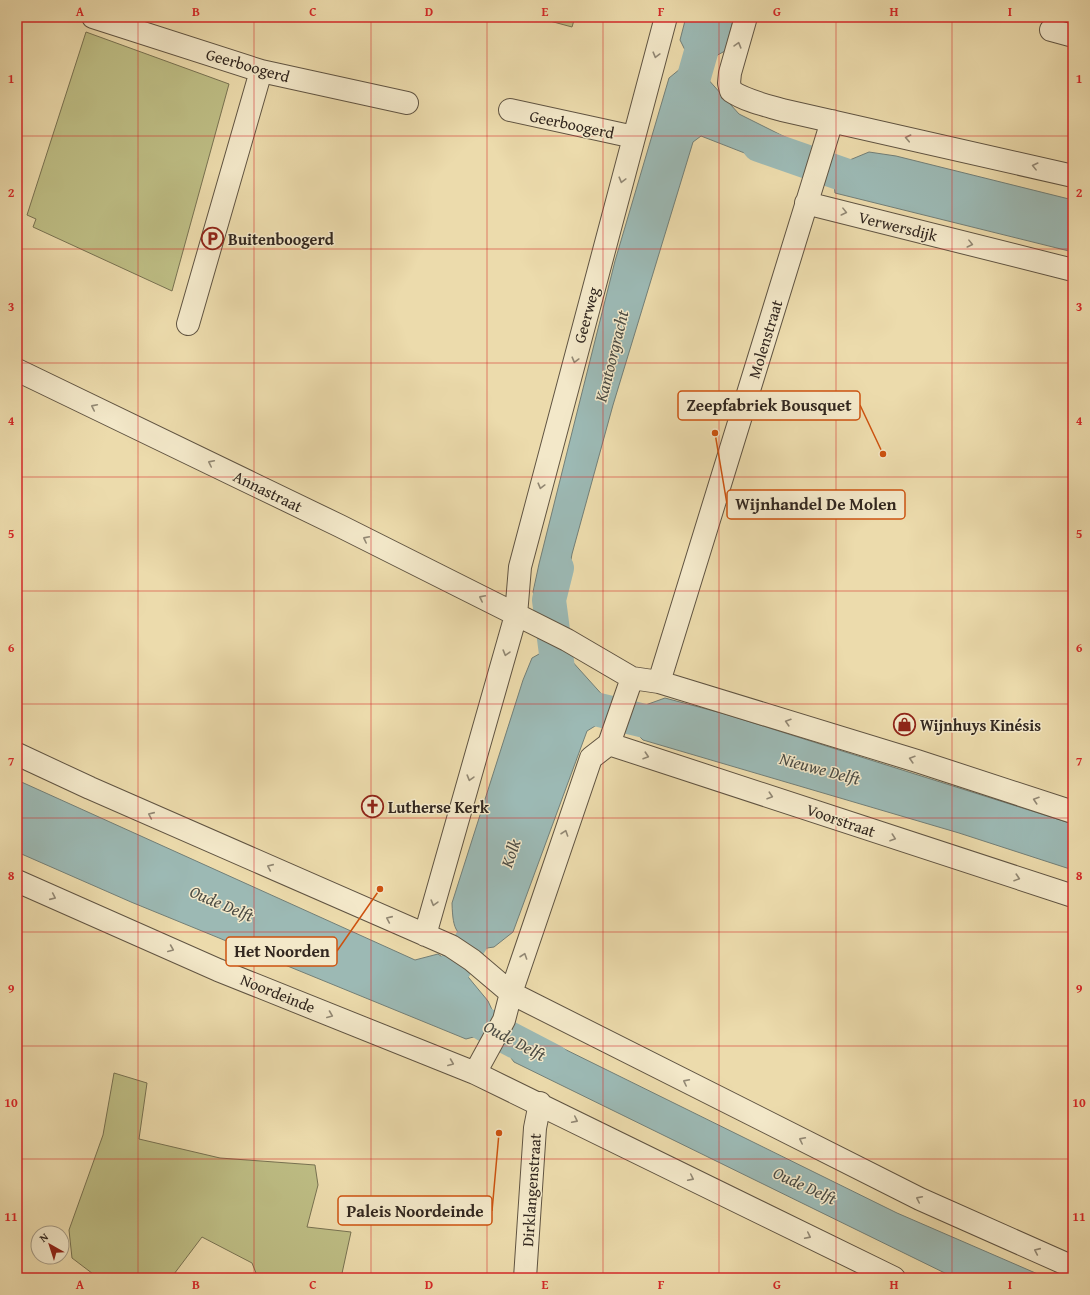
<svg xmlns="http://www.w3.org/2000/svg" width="1090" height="1295" font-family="'Gentium Book Plus',serif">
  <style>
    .green { fill: #bebe85; stroke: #787252 }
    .water { fill: #9cb9b4; stroke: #727f78 }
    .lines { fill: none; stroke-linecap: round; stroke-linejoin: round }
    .canal { stroke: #9cb9b4; stroke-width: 34 }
    .minor-casing { stroke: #605442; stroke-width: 24 }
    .minor { stroke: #f3e8c9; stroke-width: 22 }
    .oneway { stroke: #928874 }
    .grid { fill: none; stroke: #d62828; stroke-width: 1; stroke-opacity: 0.55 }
    .labels { text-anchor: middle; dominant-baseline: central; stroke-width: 3; stroke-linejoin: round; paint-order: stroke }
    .street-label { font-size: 16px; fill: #32271f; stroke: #f3e8c9 }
    .poi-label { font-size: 16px; font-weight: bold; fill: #32271f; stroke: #f3e8c9; text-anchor: start }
    .water-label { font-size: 17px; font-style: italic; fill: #4c4c44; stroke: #f3e8c9 }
    .leader { fill: none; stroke: #cd520f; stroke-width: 1.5 }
    .callout-dot { fill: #cd520f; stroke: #f3e8c9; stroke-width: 1.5 }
    .callout { fill: #f3e8c9; stroke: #cd520f; stroke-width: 1.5 }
    .callout-label { font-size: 17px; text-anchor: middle; font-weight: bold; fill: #32271f }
    .neatline { fill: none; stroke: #d62828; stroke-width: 1.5 }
    .grid-label { font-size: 13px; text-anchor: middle; font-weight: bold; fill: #d62828 }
  </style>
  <rect width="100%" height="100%" fill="#ecdbac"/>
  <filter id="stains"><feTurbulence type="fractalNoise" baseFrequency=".005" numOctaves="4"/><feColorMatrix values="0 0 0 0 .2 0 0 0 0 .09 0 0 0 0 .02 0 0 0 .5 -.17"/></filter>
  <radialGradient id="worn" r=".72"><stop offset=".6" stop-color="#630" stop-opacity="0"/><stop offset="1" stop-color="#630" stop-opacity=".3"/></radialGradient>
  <path class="green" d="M535,17H575L572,27Z
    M86,32L229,84L172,291L33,227L36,219L27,215Z
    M114,1073L147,1083L139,1139L220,1158L315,1165L318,1185L307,1227L351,1232L341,1278H258L252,1263L202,1237L171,1278L97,1277L72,1258L69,1230L103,1135Z"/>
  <path class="water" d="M686,17H734L725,51L712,58L685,50L680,40Z
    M680,69L706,77L739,114L791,140L804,154L799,172L788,170L701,136L693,142L613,405L572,554L562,610L544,615L533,592L539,564L615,261L669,78Z
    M869,152L896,156L1073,200V252L835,193L834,183L840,164Z
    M548,649L570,659L606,699L600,723L587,731L513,932L494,947L480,949C456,933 453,933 452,903L523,680L532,658Z
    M665,698L725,714L1073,824V870L959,833L643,740L635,732L640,707Z
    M17,780L415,960L438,954L464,972L488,1001L494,1014L481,1035L466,1039L131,902L17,852Z
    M518,1028L542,1038L897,1213L1047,1278H955L514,1062L505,1050Z"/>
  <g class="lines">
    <path class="canal" d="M682,119L711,17
      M759,145L862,181L881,185
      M557,568L549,600L562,700
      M562,701L682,730
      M437,995L490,912L493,903
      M466,1013L497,1032L553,1061"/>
    <defs>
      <path id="minor" d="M93,17L261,71L407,103
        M746,17L730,73L729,83L731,91C746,101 765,105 782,110L1073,176
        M1051,30L1073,36
        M510,110L634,137
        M806,203L1073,270
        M188,324L261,71
        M17,370L340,526L567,640L632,678L659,682L917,761L1073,812
        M659,682L832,121
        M609,744L1073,896
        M17,754L90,788L451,946L472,960L511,993L920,1199L1073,1267
        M17,881L218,970L475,1073L894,1278
        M425,935L516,615L520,567L666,17
        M475,1073L504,1020L511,993L591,758L609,744L632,678
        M525,1278L535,1128L540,1103"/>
    </defs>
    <use href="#minor" class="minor-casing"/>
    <use href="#minor" class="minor"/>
  </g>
  <defs><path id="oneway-chevron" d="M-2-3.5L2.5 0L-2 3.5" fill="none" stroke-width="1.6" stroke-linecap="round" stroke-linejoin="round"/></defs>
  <g class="oneway">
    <use href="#oneway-chevron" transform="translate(738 45) rotate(-74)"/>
    <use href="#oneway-chevron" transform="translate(656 55) rotate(105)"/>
    <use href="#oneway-chevron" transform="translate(908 138) rotate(-168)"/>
    <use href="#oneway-chevron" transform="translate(1035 166) rotate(-166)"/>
    <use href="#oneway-chevron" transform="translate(622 180) rotate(105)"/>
    <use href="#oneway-chevron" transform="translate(844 212) rotate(14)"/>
    <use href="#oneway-chevron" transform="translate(970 244) rotate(14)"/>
    <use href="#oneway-chevron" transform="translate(575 360) rotate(105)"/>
    <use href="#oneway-chevron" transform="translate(94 407) rotate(-154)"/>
    <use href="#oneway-chevron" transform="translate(211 463) rotate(-154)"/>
    <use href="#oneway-chevron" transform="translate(541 486) rotate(105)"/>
    <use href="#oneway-chevron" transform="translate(366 539) rotate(-153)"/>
    <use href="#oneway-chevron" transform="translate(482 598) rotate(-153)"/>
    <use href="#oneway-chevron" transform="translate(506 653) rotate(106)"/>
    <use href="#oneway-chevron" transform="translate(788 722) rotate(-163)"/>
    <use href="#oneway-chevron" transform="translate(646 756) rotate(18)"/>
    <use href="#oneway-chevron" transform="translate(912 759) rotate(-163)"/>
    <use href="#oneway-chevron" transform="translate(470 778) rotate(106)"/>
    <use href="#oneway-chevron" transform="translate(770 796) rotate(18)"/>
    <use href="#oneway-chevron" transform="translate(1036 800) rotate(-162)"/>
    <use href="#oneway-chevron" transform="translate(151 815) rotate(-156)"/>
    <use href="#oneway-chevron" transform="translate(565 833) rotate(-71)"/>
    <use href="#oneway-chevron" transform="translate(893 838) rotate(19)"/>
    <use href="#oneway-chevron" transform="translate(270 867) rotate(-156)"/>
    <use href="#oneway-chevron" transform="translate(1017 878) rotate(18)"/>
    <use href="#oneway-chevron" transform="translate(53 897) rotate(24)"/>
    <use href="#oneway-chevron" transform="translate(434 903) rotate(106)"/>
    <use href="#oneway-chevron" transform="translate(389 919) rotate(-156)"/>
    <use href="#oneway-chevron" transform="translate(171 949) rotate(23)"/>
    <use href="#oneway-chevron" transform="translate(524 956) rotate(-71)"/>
    <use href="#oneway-chevron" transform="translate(330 1015) rotate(22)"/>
    <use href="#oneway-chevron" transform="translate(451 1063) rotate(22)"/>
    <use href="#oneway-chevron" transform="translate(686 1082) rotate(-153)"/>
    <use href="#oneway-chevron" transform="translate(575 1120) rotate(26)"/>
    <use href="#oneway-chevron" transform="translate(802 1140) rotate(-153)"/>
    <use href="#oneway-chevron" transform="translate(691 1178) rotate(26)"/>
    <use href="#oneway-chevron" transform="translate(919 1199) rotate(-154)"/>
    <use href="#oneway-chevron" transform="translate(808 1236) rotate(26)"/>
    <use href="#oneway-chevron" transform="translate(1037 1251) rotate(-156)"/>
  </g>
  <path class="grid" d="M138,17V1278M254,17V1278M371,17V1278M487,17V1278M603,17V1278M719,17V1278M836,17V1278M952,17V1278M17,136H1073M17,249H1073M17,363H1073M17,477H1073M17,591H1073M17,704H1073M17,818H1073M17,932H1073M17,1046H1073M17,1159H1073"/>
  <defs>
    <symbol id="parking-ring" viewBox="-11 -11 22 22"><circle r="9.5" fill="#f3e8c9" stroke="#8f2418" stroke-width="1.5"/><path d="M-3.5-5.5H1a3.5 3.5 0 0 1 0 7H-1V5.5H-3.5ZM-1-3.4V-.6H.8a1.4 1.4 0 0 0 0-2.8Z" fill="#8f2418"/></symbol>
    <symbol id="shop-ring" viewBox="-11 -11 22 22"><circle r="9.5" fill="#f3e8c9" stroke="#8f2418" stroke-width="1.5"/><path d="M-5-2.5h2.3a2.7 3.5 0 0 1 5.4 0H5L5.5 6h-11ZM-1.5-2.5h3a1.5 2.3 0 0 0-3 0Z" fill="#8f2418"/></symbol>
    <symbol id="church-ring" viewBox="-11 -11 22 22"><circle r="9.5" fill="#f3e8c9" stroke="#8f2418" stroke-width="1.5"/><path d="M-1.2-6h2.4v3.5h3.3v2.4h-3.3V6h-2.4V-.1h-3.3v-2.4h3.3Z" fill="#8f2418"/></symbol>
  </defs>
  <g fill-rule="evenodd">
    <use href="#parking-ring" x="200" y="226" width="25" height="25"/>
    <use href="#shop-ring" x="892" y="712" width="25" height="25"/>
    <use href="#church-ring" x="360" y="794" width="25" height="25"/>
  </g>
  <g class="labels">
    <g class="street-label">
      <text transform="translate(248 65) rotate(16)">Geerboogerd</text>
      <text transform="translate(572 124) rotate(12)">Geerboogerd</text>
      <text transform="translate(898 226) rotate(14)">Verwersdijk</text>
      <text transform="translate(586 315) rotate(-75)">Geerweg</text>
      <text transform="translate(765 339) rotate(-73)">Molenstraat</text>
      <text transform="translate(268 491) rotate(26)">Annastraat</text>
      <text transform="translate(841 820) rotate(19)">Voorstraat</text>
      <text transform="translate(278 993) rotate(22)">Noordeinde</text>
      <text transform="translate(531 1190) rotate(-86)">Dirklangenstraat</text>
    </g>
    <g class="poi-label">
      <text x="228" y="239">Buitenboogerd</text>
      <text x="920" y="725">Wijnhuys Kinésis</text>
      <text x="388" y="807">Lutherse Kerk</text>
    </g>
    <g class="water-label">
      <text transform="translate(611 356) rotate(-76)">Kantoorgracht</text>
      <text transform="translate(820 768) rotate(15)">Nieuwe Delft</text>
      <text transform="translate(510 853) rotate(-71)">Kolk</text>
      <text transform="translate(222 903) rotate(23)">Oude Delft</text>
      <text transform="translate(515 1040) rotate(28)">Oude Delft</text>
      <text transform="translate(805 1185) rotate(25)">Oude Delft</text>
    </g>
  </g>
  <path class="leader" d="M883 454L860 405M715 433L727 504M380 889L337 951M499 1133L492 1211"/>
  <g class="callout-dot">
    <circle cx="883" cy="454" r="4"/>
    <circle cx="715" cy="433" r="4"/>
    <circle cx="380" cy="889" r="4"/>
    <circle cx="499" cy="1133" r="4"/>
  </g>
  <g class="callout">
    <rect x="678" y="391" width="182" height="29" rx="4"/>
    <rect x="727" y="490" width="178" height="29" rx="4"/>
    <rect x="226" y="937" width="111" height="29" rx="4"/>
    <rect x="338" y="1196" width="154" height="29" rx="4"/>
  </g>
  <g class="callout-label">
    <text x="769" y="411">Zeepfabriek Bousquet</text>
    <text x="816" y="510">Wijnhandel De Molen</text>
    <text x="282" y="957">Het Noorden</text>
    <text x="415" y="1217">Paleis Noordeinde</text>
  </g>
  <rect width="1090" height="1295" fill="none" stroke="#ecdbac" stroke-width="44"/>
  <g transform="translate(50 1245) rotate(321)"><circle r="19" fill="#f3e8c9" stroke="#a69b85"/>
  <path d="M0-3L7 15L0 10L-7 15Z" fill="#8f2418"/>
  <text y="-6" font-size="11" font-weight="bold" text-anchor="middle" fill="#32271f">N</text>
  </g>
  <rect x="22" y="22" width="1046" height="1251" class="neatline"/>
  <g class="grid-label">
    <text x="80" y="16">A</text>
    <text x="196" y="16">B</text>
    <text x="313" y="16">C</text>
    <text x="429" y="16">D</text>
    <text x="545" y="16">E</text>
    <text x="661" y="16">F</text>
    <text x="777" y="16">G</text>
    <text x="894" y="16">H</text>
    <text x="1010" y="16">I</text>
    <text x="11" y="83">1</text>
    <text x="1079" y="83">1</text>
    <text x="11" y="197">2</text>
    <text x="1079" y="197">2</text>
    <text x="11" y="311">3</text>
    <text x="1079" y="311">3</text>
    <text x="11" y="425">4</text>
    <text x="1079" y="425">4</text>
    <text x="11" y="538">5</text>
    <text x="1079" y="538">5</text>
    <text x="11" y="652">6</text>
    <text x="1079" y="652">6</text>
    <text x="11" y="766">7</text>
    <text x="1079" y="766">7</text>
    <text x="11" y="880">8</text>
    <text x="1079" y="880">8</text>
    <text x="11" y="993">9</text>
    <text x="1079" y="993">9</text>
    <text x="11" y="1107">10</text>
    <text x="1079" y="1107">10</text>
    <text x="11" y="1221">11</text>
    <text x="1079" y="1221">11</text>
    <text x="80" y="1289">A</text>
    <text x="196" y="1289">B</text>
    <text x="313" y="1289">C</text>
    <text x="429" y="1289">D</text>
    <text x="545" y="1289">E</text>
    <text x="661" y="1289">F</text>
    <text x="777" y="1289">G</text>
    <text x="894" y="1289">H</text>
    <text x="1010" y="1289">I</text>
  </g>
  <rect width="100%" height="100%" filter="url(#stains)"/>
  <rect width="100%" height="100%" fill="url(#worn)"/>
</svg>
